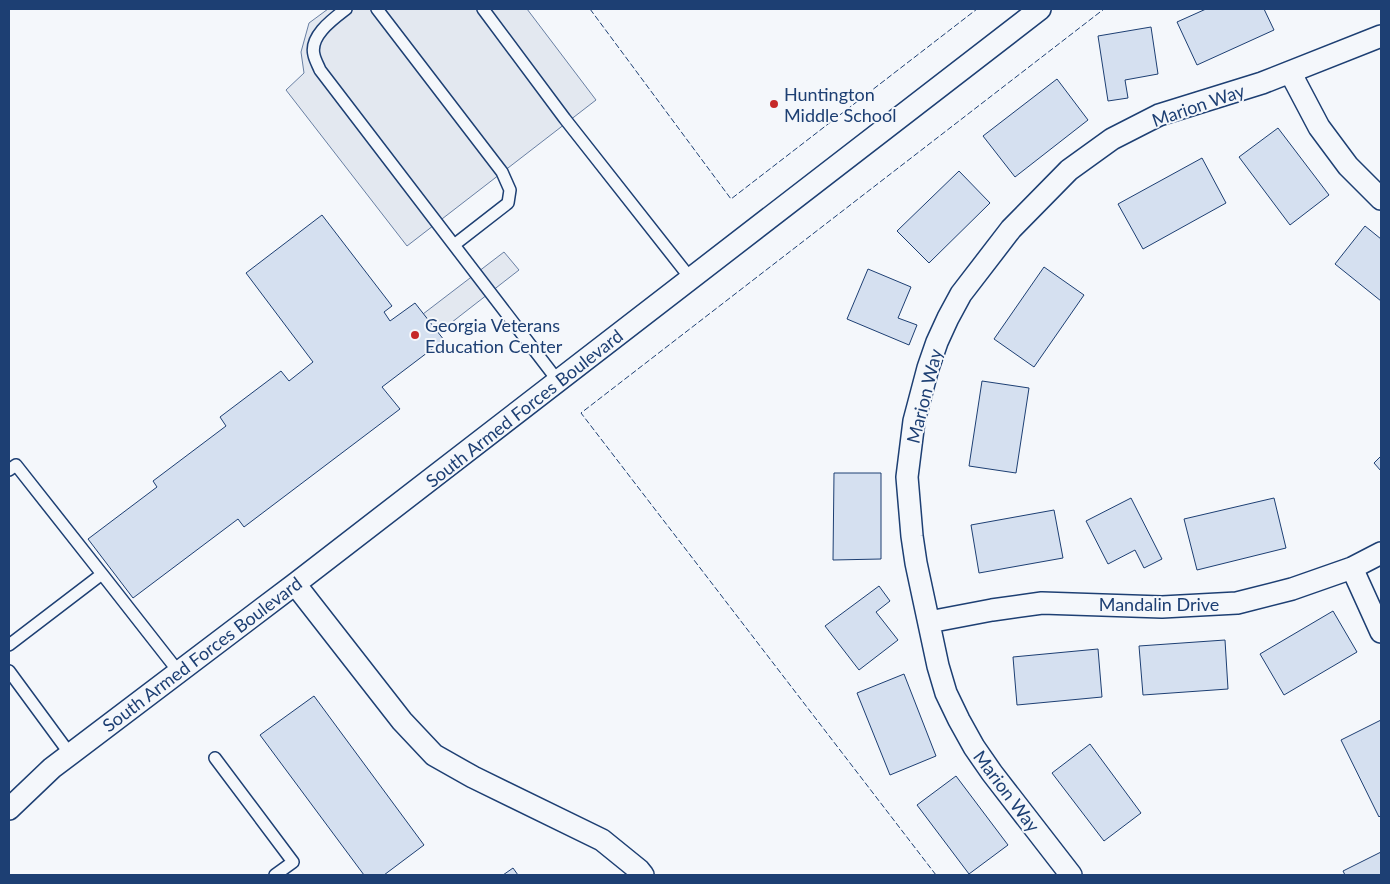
<svg xmlns="http://www.w3.org/2000/svg" width="1390" height="884" font-family="Lato,sans-serif">
  <style>
    .parking { fill: #e3e8f0; stroke: #687fa3 }
    .building { fill: #d5e0f0; stroke: #1d3f73 }
    .lines { fill: none; stroke-linecap: round; stroke-linejoin: round }
    .lane-casing { stroke: #1d3f73; stroke-width: 14 }
    .street-casing { stroke: #1d3f73; stroke-width: 24 }
    .lane { stroke: #f4f7fb; stroke-width: 11 }
    .street { stroke: #f4f7fb; stroke-width: 21 }
    .fence { stroke: #1d3f73; stroke-width: 1; stroke-dasharray: 6 2.5; stroke-linecap: butt }
    .poi-dot { fill: #c62828; stroke: #f4f7fb; stroke-width: 2 }
    .labels { text-anchor: middle; dominant-baseline: central; stroke-width: 4; stroke-linejoin: round; paint-order: stroke }
    .poi-label { font-size: 18px; fill: #1d3f73; stroke: #f4f7fb; text-anchor: start }
    .street-label { font-size: 18px; fill: #1d3f73; stroke: #f4f7fb }
  </style>
  <rect width="100%" height="100%" fill="#f4f7fb"/>
  <path class="parking" d="M328,9H527L596,100L407,246L286,90L304,73L301,52L309,23Z
    M504,252L519,270L438,333L423,314Z"/>
  <path class="building" d="M1206,9H1264L1274,30L1197,65L1177,22Z
    M1151,27L1158,74L1125,80L1128,98L1108,101L1098,36Z
    M1057,79L1088,120L1015,177L983,136Z
    M1278,128L1329,195L1290,225L1239,157Z
    M1202,158L1226,203L1143,249L1118,204Z
    M959,171L990,203L929,263L897,231Z
    M322,215L392,306L384,312L390,321L415,303L444,340L382,387L400,409L244,527L238,519L133,598L88,539L157,487L153,481L226,426L220,417L281,371L289,381L313,362L246,273Z
    M1365,226L1381,239V301L1335,264Z
    M1044,267L1084,295L1034,367L994,339Z
    M868,269L911,287L898,318L917,325L909,345L847,319Z
    M982,381L1029,388L1016,473L969,466Z
    M1381,456V471L1374,463Z
    M834,473H881V559L833,560Z
    M1131,498L1162,559L1144,568L1135,550L1108,564L1086,521Z
    M1274,498L1286,548L1197,570L1184,519Z
    M1054,510L1063,558L979,573L971,525Z
    M879,586L890,601L876,612L898,640L859,670L825,626Z
    M1333,611L1357,652L1284,695L1260,654Z
    M1225,640L1228,689L1143,695L1139,646Z
    M1098,649L1102,697L1017,705L1013,657Z
    M904,674L936,756L890,775L857,693Z
    M314,696L424,845L384,875H364L260,735Z
    M1381,720V815L1379,817L1341,740Z
    M1090,744L1141,813L1104,841L1052,773Z
    M956,776L1008,845L969,874L917,805Z
    M1381,852V875H1345L1343,871Z
    M513,868L518,875H503Z"/>
  <g class="lines">
    <defs>
      <path id="lane" d="M346,9C333,19 309,36 314,55C315,60 318,65 320,70L558,381
        M377,9L502,172L510,190L508,203L454,245
        M483,9L565,119L691,279
        M9,470L16,465L102,574
        M9,645L102,574L178,671
        M9,671L70,754
        M215,758L293,862L275,875"/>
      <path id="street" d="M1290,72L1319,127L1348,166L1381,199
        M1352,568L1381,632
        M295,584L402,721L434,755L473,777L602,840L639,870L643,875
        M929,622L992,610L1042,603L1162,607L1237,603L1292,589L1352,568L1381,553
        M9,809L52,768L295,584L1040,9
        M1071,875L992,773L974,747L959,720L946,693L938,666L916,563L912,536L907,477L914,421L928,368L937,342L948,318L961,294L1011,229L1069,170L1112,139L1159,115L1262,83L1381,36"/>
    </defs>
    <use href="#lane" class="lane-casing"/>
    <use href="#street" class="street-casing"/>
    <use href="#lane" class="lane"/>
    <use href="#street" class="street"/>
    <path class="fence" d="M590,9L731,199L977,9
      M936,875L581,413L1104,9"/>
  </g>
  <g class="poi-dot">
    <circle cx="774" cy="104" r="5"/>
    <circle cx="415" cy="335" r="5"/>
  </g>
  <g class="labels">
    <g class="poi-label">
      <text x="784" y="94">Huntington<tspan x="784" dy="21">Middle School</tspan></text>
      <text x="425" y="325">Georgia Veterans<tspan x="425" dy="21">Education Center</tspan></text>
    </g>
    <g class="street-label">
      <text transform="translate(1198 105) rotate(-19)">Marion Way</text>
      <text transform="translate(924 396) rotate(-76)">Marion Way</text>
      <text transform="translate(524 408) rotate(-38)">South Armed Forces Boulevard</text>
      <text x="1159" y="604">Mandalin Drive</text>
      <text transform="translate(202 654) rotate(-37)">South Armed Forces Boulevard</text>
      <text transform="translate(1007 791) rotate(53)">Marion Way</text>
    </g>
  </g>
  <rect width="1390" height="884" fill="none" stroke="#1d3f73" stroke-width="20"/>
</svg>
